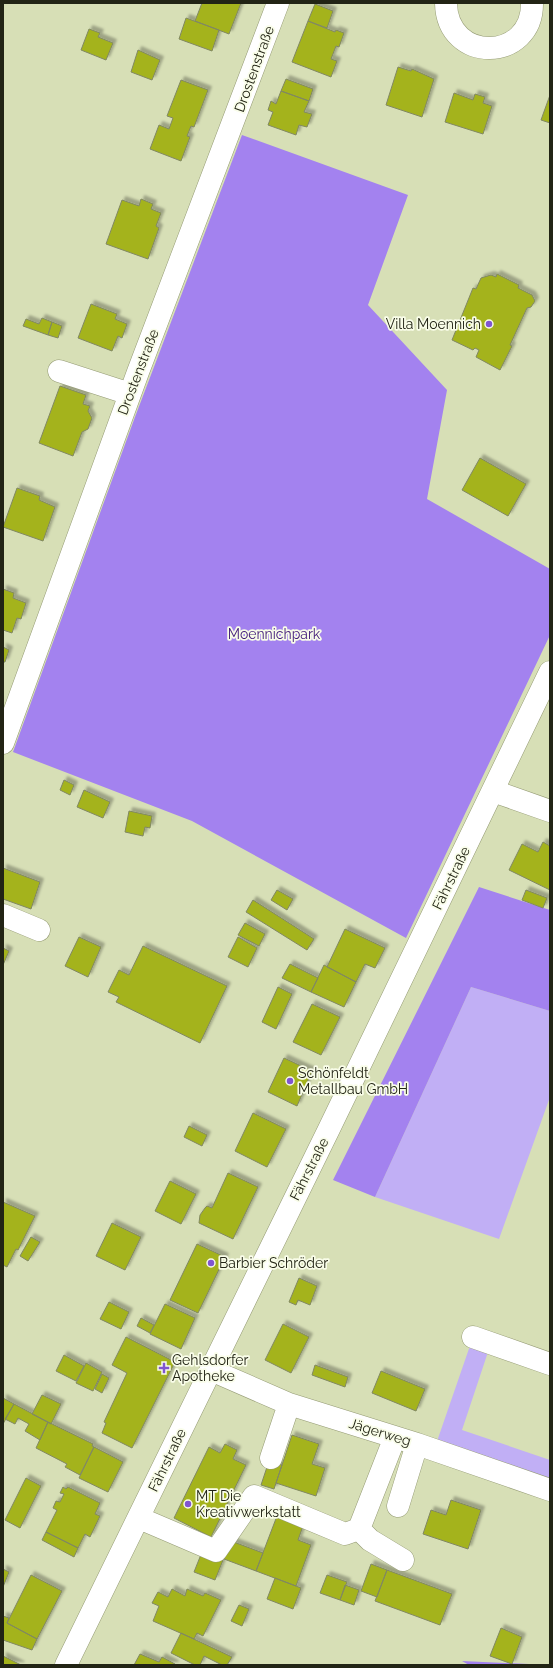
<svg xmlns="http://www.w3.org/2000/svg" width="553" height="1668" font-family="Raleway,sans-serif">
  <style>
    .green { fill: #c1aff5 }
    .forest { fill: #a382ef }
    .building { fill: #a4b31e; stroke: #818862; filter: url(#shadow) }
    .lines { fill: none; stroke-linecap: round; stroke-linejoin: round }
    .minor-casing { stroke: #959b75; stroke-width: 23 }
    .minor { stroke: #fff; stroke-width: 22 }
    .poi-dot { fill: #8056d0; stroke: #f9fde9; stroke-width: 1.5 }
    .labels { text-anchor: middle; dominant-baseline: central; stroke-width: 3.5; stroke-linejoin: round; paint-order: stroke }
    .street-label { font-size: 14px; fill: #222415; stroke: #f9fde9 }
    .poi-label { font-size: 14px; fill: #222415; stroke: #f9fde9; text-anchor: start }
    .park-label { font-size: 14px; fill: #411979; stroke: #f9fde9 }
  </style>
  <defs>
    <filter id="shadow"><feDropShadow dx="3.5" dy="-3.5" stdDeviation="1" flood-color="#0004"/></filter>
  </defs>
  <rect width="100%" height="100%" fill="#d7dfb6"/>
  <path class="green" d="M471,987L550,1011V1097L499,1239L375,1197Z
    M473,1337L491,1343L462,1430L550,1460V1490L434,1450Z"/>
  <path class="forest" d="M242,135L408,195L368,305L447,390L427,499L550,569V635L406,938L192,821L13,752L135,417Z
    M479,887L550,910V1011L471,987L375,1197L333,1180Z
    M462,1661L550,1665H469Z"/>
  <path class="building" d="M202,3H241L229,34L195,21Z
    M315,4L333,11L327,28L308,21Z
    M186,18L219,30L212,51L179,39Z
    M308,21L335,32L336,30L344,33L339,47L336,46L331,59L337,61L331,77L292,62Z
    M89,29L100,33L98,37L113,43L106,60L81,50Z
    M138,50L160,60L152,80L131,72Z
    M398,67L411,71L412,69L434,79L422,117L386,105Z
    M286,79L313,89L309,101L281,91Z
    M181,80L208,90L194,127L191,126L187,136L190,137L181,161L150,149L159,125L169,129L173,118L167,116Z
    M281,91L309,101L304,112L312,114L307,127L299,125L296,135L268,125L273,112L268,110L271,101L276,104Z
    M454,93L473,100L475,94L485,97L483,103L492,106L483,134L445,122Z
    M550,95V123L541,120Z
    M141,199L153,204L151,209L161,213L156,226L159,228L148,259L106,244L122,200L139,206Z
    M497,274L519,285L518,288L532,295L535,301L531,307L527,308L510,345L512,346L500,370L476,357L479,350L475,348L473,350L452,340L473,288L476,289L481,278L491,275L496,277Z
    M91,304L117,314L115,319L127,324L122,338L118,336L112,351L78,338Z
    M42,318L52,322L48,335L23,326L26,319L39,324Z
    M52,322L62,326L58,338L48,335Z
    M60,386L86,395L83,404L90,406L88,411L92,418L88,429L82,432L73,456L39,443Z
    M480,458L526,484L508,516L462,490Z
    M17,488L40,496L39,500L55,507L43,541L3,527Z
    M3,589L14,593L13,598L26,603L21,619L17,618L12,633L3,630Z
    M3,647L9,650L5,662H3Z
    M64,780L74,785L70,795L60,790Z
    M84,790L110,802L103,818L77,807Z
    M129,811L152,816L150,828L145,827L143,836L125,832Z
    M543,842L550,846V890L509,870L522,844L538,852Z
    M3,868L40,882L31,909L3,899Z
    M277,890L293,899L287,910L271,900Z
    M526,890L547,898L543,908L522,900Z
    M253,900L314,939L307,950L246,912Z
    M245,923L265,934L259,946L238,935Z
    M345,929L385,948L375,968L365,964L356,982L327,967Z
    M79,937L101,947L88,977L65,966Z
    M238,937L257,948L248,967L228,957Z
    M143,946L227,986L200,1043L116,1002L119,997L108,992L119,970L129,975Z
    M3,948L9,951L3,965Z
    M290,964L318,978L311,992L282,978Z
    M324,965L356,982L344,1007L311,992Z
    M278,987L292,994L276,1029L262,1022Z
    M312,1004L340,1017L321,1055L293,1042Z
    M284,1058L312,1071L297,1106L268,1092Z
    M253,1113L286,1129L267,1167L235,1151Z
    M189,1126L207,1135L202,1146L184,1137Z
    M228,1173L258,1187L233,1239L199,1223L200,1215L205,1208L207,1206L212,1208Z
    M170,1181L196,1194L181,1224L155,1211Z
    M3,1202L35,1216L18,1250L16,1249L7,1267L3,1265Z
    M112,1223L141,1237L125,1270L96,1256Z
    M31,1237L40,1242L28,1261L20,1256Z
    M197,1244L225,1257L198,1313L170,1300Z
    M299,1278L317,1286L310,1305L298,1300L296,1305L289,1302Z
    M109,1302L129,1312L121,1329L100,1319Z
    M165,1304L195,1318L181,1349L150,1334Z
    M141,1318L154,1325L150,1333L137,1326Z
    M283,1324L309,1337L291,1373L265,1360Z
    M126,1337L175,1362L132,1448L102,1433L106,1423L104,1422L127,1373L112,1365Z
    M64,1355L84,1366L76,1381L56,1371Z
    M86,1363L102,1372L93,1391L76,1383Z
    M315,1365L348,1377L345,1387L312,1375Z
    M381,1371L425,1389L416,1411L372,1393Z
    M102,1374L109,1378L102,1393L95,1389Z
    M42,1395L61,1404L51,1424L32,1414Z
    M3,1398L14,1404L3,1424Z
    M14,1404L48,1422L40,1440L25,1431L29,1424L18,1418L15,1424L5,1419Z
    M48,1422L93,1444L92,1446L94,1447L80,1475L65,1467L67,1464L36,1448Z
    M292,1435L319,1444L312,1464L325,1468L316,1496L276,1483Z
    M225,1444L237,1450L233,1459L246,1465L211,1537L174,1518L209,1447L220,1453Z
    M94,1447L123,1462L108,1492L79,1478Z
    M269,1461L282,1465L274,1489L261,1485Z
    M26,1478L41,1486L20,1528L5,1520Z
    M63,1487L66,1489L68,1487L100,1503L95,1514L100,1516L90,1537L85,1534L78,1548L46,1532L57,1510L53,1508L56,1501L60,1502L64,1494L60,1493Z
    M451,1500L481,1510L468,1549L423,1534L431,1510L446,1515Z
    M277,1516L303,1526L298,1540L311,1545L296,1586L256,1571Z
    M46,1532L78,1548L74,1557L42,1540Z
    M231,1541L263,1553L256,1571L224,1559Z
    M202,1552L223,1560L215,1580L194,1572Z
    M371,1564L387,1570L377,1597L361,1591Z
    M3,1569L9,1572L3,1587Z
    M387,1570L452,1594L440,1625L375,1601Z
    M31,1575L62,1591L37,1639L7,1623Z
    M327,1575L347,1582L340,1600L320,1593Z
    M275,1578L301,1588L293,1609L267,1599Z
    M345,1585L359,1590L354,1605L340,1600Z
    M172,1589L185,1596L187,1589L203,1596L205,1593L221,1600L203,1636L197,1633L194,1639L153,1621L159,1606L152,1603L158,1592L168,1597Z
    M239,1605L249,1609L242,1626L231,1621Z
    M3,1616L9,1618L7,1623L37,1639L32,1650L3,1640Z
    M501,1628L522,1637L512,1664L490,1656Z
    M181,1633L232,1657L227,1665H222L204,1656L200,1665H195L171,1653Z
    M140,1654L159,1662L162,1657L175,1664V1665H134Z
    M3,1656L21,1665H3Z"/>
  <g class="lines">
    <defs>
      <path id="minor" d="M446,3C447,64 533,62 532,3
        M59,371L130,394
        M3,743L138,372L278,3
        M493,791L550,811
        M3,915L39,930
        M473,1337L550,1364
        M211,1370L289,1404L417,1444L550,1490
        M271,1458L289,1404
        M398,1506L417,1444
        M139,1518L216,1551L254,1496L345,1534L359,1529L395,1437
        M359,1529L370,1540L403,1560
        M66,1665L329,1129L550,672"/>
    </defs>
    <use href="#minor" class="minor-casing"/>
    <use href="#minor" class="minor"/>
  </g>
  <g class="poi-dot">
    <circle cx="489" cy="324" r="4"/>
    <circle cx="290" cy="1081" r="4"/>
    <circle cx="211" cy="1263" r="4"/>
    <path d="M162 1362h4v4h4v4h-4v4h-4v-4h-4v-4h4z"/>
    <circle cx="188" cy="1504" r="4"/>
  </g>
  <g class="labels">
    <g class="street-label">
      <text transform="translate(254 69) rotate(-70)">Drostenstraße</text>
      <text transform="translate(138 372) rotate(-69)">Drostenstraße</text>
      <text transform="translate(451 878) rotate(-64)">Fährstraße</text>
      <text transform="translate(309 1169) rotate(-63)">Fährstraße</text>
      <text transform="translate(380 1432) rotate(17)">Jägerweg</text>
      <text transform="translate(167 1460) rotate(-64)">Fährstraße</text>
    </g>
    <g class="poi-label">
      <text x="481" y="324" text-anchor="end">Villa Moennich</text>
      <text x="298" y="1073">Schönfeldt<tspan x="298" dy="16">Metallbau GmbH</tspan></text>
      <text x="219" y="1263">Barbier Schröder</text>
      <text x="172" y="1360">Gehlsdorfer<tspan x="172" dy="16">Apotheke</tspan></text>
      <text x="196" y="1496">MT Die<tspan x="196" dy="16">Kreativwerkstatt</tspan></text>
    </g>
    <g class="park-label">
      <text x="274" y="634">Moennichpark</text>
    </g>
  </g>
  <rect width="553" height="1668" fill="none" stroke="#222415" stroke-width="8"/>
</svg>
